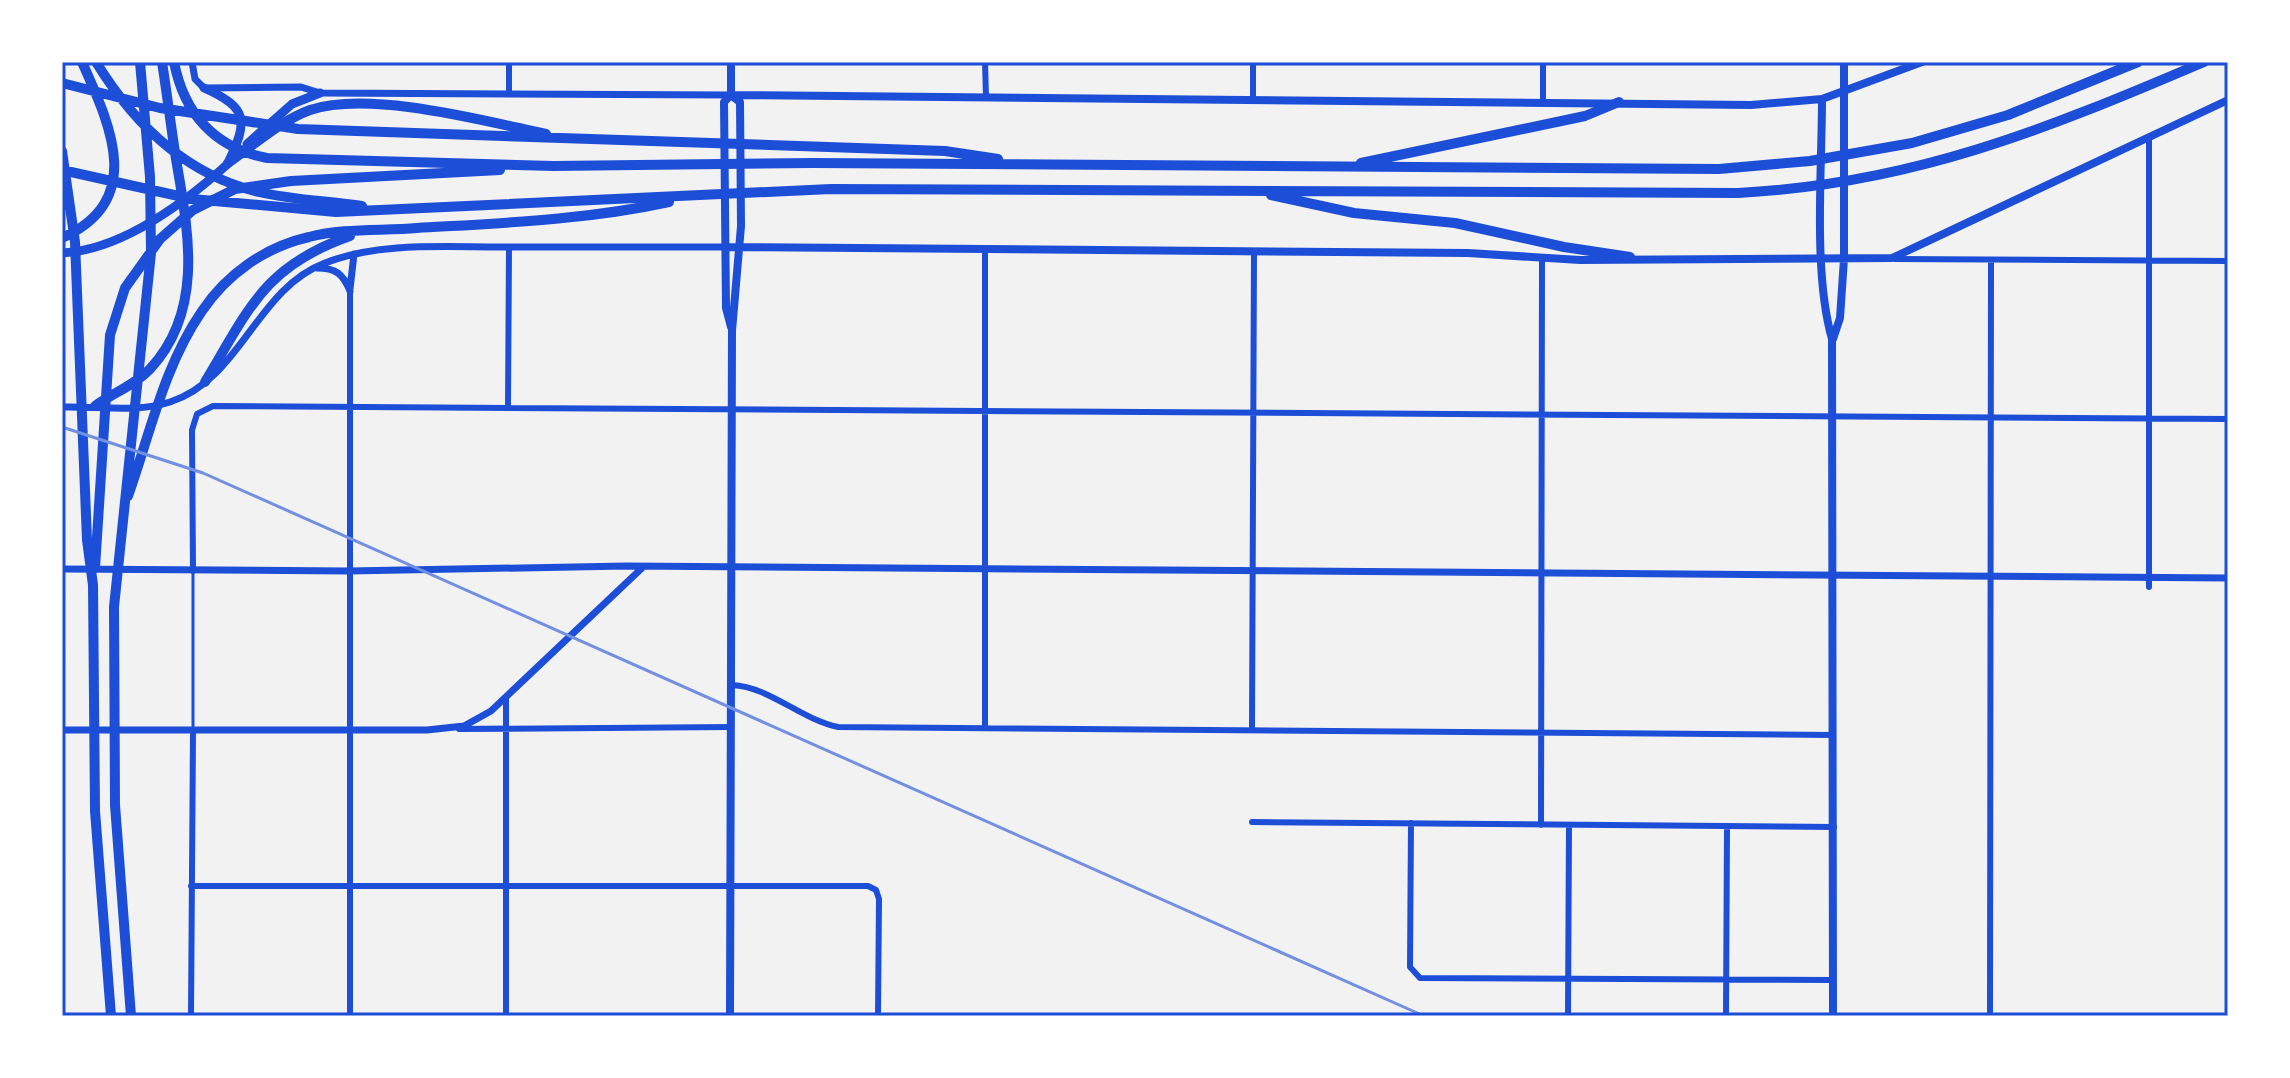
<svg xmlns="http://www.w3.org/2000/svg" width="2290" height="1078" font-family="'Times New Roman',serif">
  <style>
    .lines { fill: none; stroke-linecap: round; stroke-linejoin: round }
    .service { stroke: #1d4ed8; stroke-width: 3 }
    .minor { stroke: #1d4ed8; stroke-width: 6 }
    .tertiary { stroke: #1d4ed8; stroke-width: 7 }
    .secondary { stroke: #1d4ed8; stroke-width: 8 }
    .primary { stroke: #1d4ed8; stroke-width: 9 }
    .motorway { stroke: #1d4ed8; stroke-width: 10 }
    .rail { stroke: #7290e2; stroke-width: 3 }
    .neatline { fill: none; stroke: #1d4ed8; stroke-width: 3 }
  </style>
  <rect width="100%" height="100%" fill="#f2f2f2"/>
  <g class="lines">
    <path class="service" d="M193,727V571"/>
    <path class="minor" d="M985,62L986,97
      M1543,62V101
      M509,94V62
      M1253,98V62
      M2149,137V587
      M985,250V728
      M1895,259L2228,261
      M508,408L509,247
      M193,571L192,430L197,414L213,406L2228,419
      M732,685C770,687 800,719 838,727L1832,735
      M459,729L731,727
      M1252,730L1254,252
      M1252,822L1834,827
      M1411,823L1410,967L1420,978L1833,980
      M1541,825L1542,257
      M191,886H868L876,890L879,899L878,1016
      M191,1016L193,731
      M350,1016V291
      M506,1016V698
      M1568,1016L1569,825
      M1726,1016L1727,826
      M1990,1016L1991,261"/>
    <path class="tertiary" d="M192,62L195,79L204,88L301,87L320,93L731,95
      M317,268C336,268 343,274 350,291
      M350,289L354,254
      M62,407C98,406 136,413 170,402C241,379 256,289 325,263C378,242 444,247 499,247C574,247 649,247 724,247
      M62,569L349,571L626,566L2228,578
      M62,730H427L464,726L491,711L642,568"/>
    <path class="secondary" d="M731,62V95
      M731,95L1751,105L1822,99L1922,62
      M1822,99C1822,170 1813,273 1832,339L1833,1016
      M724,247L1468,253L1580,260L1892,258L2228,100
      M731,327L726,308L724,102L731,95
      M1833,339L1840,318L1844,259V62
      M730,1016L732,331L741,226L740,102L732,96"/>
    <path class="primary" d="M204,88C249,108 248,121 228,163
      M247,144L292,104L320,93
      M62,253C123,250 187,201 231,161"/>
    <path class="motorway" d="M96,62C134,124 186,175 259,192C293,200 328,201 362,206
      M174,62C184,114 215,148 267,158L553,166L813,163L1719,169L1810,161L1912,143L2008,115L2138,62
      M62,83L160,108L298,129L945,151L998,159
      M62,151L75,242L87,540L93,585L95,811L111,1016
      M228,163C254,145 280,121 310,110C369,90 485,121 546,134
      M1361,163L1585,116L1619,102
      M62,170L192,199L336,212L831,189L1738,193C1912,184 2047,129 2204,62
      M62,187L66,205
      M1271,195L1354,213L1455,223L1564,247L1630,257
      M62,238C147,200 109,123 82,62
      M205,382C249,309 264,266 350,236
      M95,406C113,393 135,385 150,369C205,310 188,230 176,159C171,127 167,94 162,62
      M128,496C150,434 164,366 202,311C227,274 265,247 309,237C343,228 382,231 417,228C502,223 586,220 669,202
      M95,568L110,335L125,288L160,239L193,210L235,189L291,181L500,170
      M131,1016L115,805L114,607L151,253L150,177L140,62"/>
    <path class="rail" d="M62,427L203,473L1424,1016"/>
  </g>
  <rect width="2290" height="1078" fill="none" stroke="#ffffff" stroke-width="128"/>
  <rect x="64" y="64" width="2162" height="950" class="neatline"/>
</svg>
